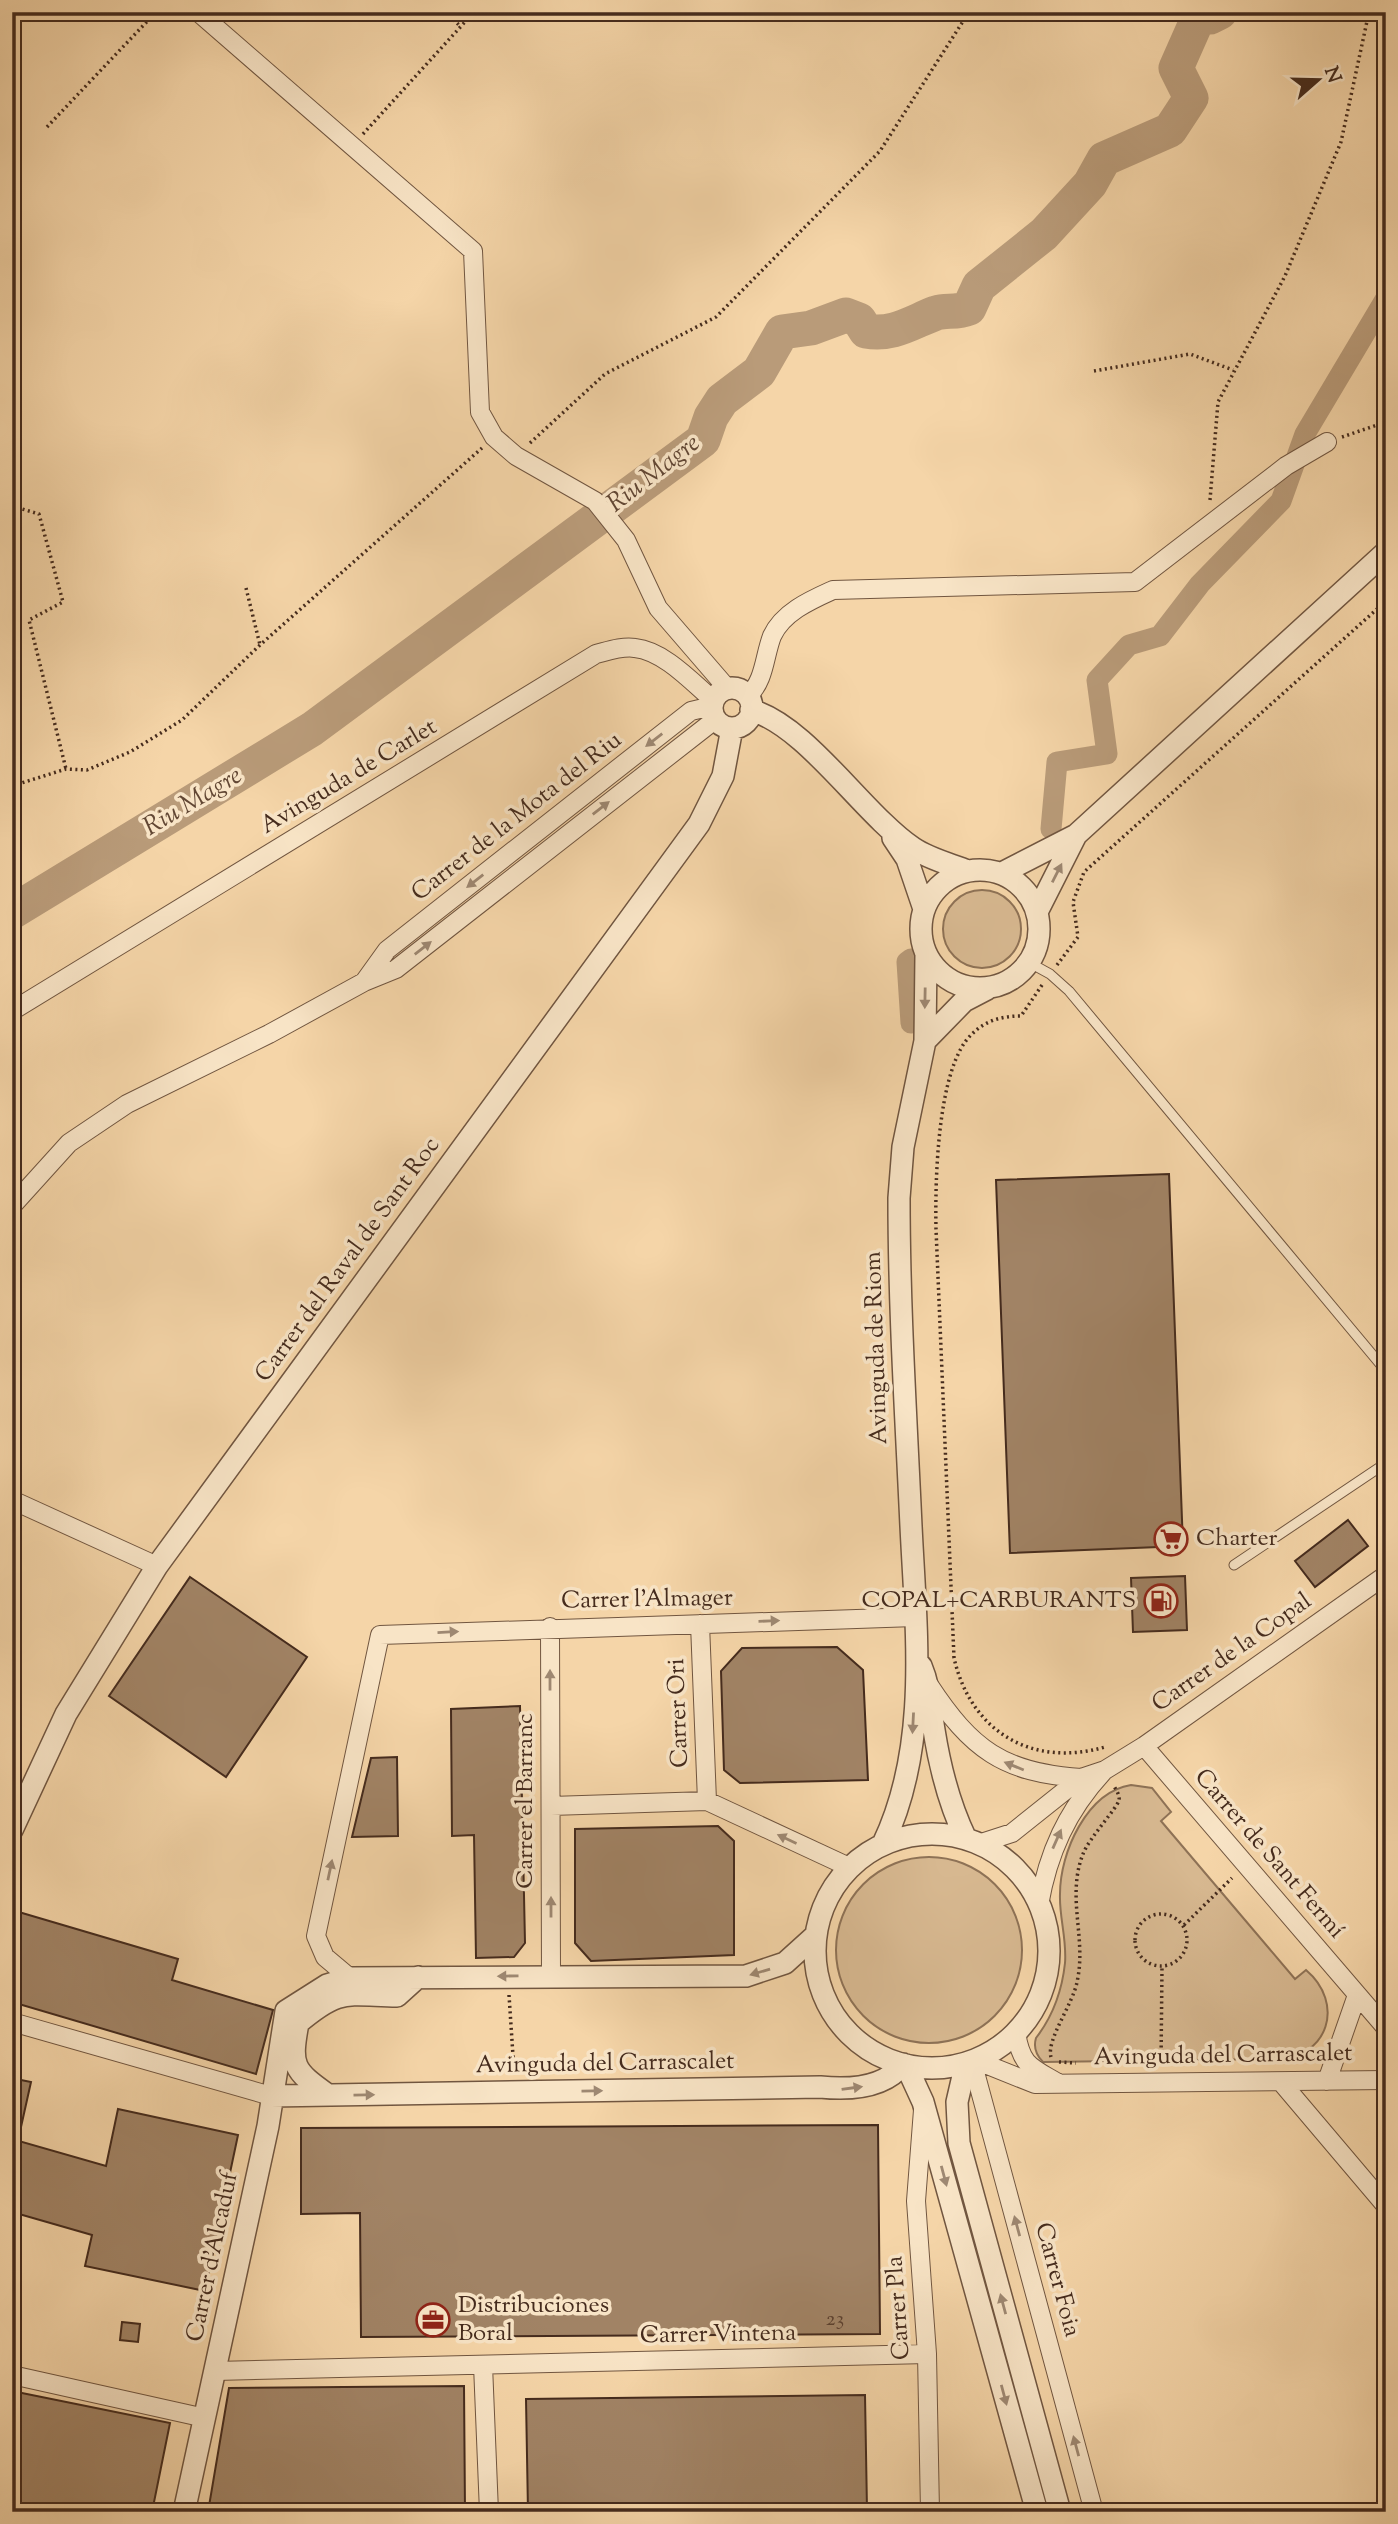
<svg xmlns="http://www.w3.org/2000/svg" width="1398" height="2524" font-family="'Sorts Mill Goudy',serif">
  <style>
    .green { fill: #d7b890; stroke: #8e7256; stroke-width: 2 }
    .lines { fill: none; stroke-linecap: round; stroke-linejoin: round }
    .canal { stroke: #b99b79; stroke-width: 21 }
    .river { stroke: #b99b79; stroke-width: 35 }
    .building { fill: #a18365; stroke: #452b1d; stroke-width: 2 }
    .service-casing { stroke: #715640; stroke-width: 11 }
    .minor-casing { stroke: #715640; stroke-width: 20 }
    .tertiary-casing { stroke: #715640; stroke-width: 24 }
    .path { stroke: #452b1d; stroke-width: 3.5; stroke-dasharray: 2 3.5; stroke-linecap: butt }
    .service { stroke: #f8e4c6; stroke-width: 9 }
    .minor { stroke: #f8e4c6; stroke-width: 18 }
    .tertiary { stroke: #f8e4c6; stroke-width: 21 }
    .oneway { fill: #9e8872 }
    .labels { text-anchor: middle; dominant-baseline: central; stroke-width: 7; stroke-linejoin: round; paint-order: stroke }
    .number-label { font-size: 21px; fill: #5c412f }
    .street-label { font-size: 24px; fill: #452b1d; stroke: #f8e4c6 }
    .poi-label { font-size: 24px; fill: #452b1d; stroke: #f8e4c6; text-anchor: start }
    .water-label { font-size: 26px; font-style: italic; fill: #624734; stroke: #f8e4c6 }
  </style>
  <rect width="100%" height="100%" fill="#f5d5a8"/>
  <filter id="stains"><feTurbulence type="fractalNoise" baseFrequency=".00286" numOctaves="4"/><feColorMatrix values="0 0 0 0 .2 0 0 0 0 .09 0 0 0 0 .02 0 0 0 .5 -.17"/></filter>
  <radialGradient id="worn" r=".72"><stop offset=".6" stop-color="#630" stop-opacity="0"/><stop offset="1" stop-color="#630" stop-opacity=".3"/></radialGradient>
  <path class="green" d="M943 929a39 39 0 1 1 78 0a39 39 0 1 1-78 0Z
    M1131,1785L1152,1788L1171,1812L1161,1821L1295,1979L1306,1970C1345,2003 1329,2058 1276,2059L1043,2062C1036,2055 1033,2048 1036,2038C1053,2016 1062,1991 1065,1963C1067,1939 1059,1917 1060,1894C1060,1852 1087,1792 1131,1785Z
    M836 1950a93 93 0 1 1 186 0a93 93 0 1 1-186 0Z"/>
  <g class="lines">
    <path class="canal" d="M1051,829L1057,762L1107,754L1097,680L1129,645L1160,636L1200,584L1281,501L1305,434L1386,298
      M911,959L907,962L911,1023"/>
    <path class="river" d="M12,912L312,729L703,440L711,417L722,400L759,372L782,332L811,328L846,315L859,320L866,331C893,336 912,322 936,313C946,310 957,313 969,308L979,286L1044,234L1090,184L1104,159L1170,130L1191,98L1176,68L1199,16L1210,17L1220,12"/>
  </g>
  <path class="building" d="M1169,1174L1183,1546L1010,1553L996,1180Z
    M1348,1520L1368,1546L1315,1587L1295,1561Z
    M1185,1576L1187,1630L1133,1632L1131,1578Z
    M190,1577L307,1657L226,1777L109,1696Z
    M837,1647L863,1670L868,1780L740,1783L724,1770L721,1671L742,1648Z
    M520,1706L525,1943L514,1957L476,1958L474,1835L452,1836L451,1709Z
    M397,1757L398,1836L352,1837L371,1758Z
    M718,1826L734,1841V1955L591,1961L575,1943V1829Z
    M12,1910L178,1959L172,1980L273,2010L256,2074L12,2002Z
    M16,2079L31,2082L19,2136H12V2096Z
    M118,2109L238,2135L205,2291L85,2266L92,2235L12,2212V2139L106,2166Z
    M878,2125L880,2334L361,2337L360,2213L301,2214V2128Z
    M122,2322L140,2324L138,2342L120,2340Z
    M464,2386L465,2512H208L229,2388Z
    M12,2391L170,2423L152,2512H12Z
    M865,2395L867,2510L528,2512L526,2399Z"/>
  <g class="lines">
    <defs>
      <path id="service" d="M1030,963L1050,974L1069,991L1386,1371
        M1234,1565L1386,1463"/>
      <path id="minor" d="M198,12L473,251L480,412L494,437L516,456L595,501L626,540L658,608L727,688
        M748,696C765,680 764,657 772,636C783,612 811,600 833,590L1135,582L1286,466L1327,442
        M364,982L387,950L691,711L712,706
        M12,1011L596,654C608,651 622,646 635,648C664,651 692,682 713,700
        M12,1206L69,1143L127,1104L269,1034L364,982L396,969L716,719
        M12,1500L157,1566
        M700,1624L707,1801
        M550,1627L551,1975
        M929,1685C971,1749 1003,1773 1081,1778
        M1144,1746L1386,2028
        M551,1806L707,1801L849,1867
        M978,1844L1012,1833L1081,1778L1105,1770L1144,1746L1386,1575
        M1039,1905C1048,1853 1067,1811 1103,1772
        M350,1978L325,1957L316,1936L380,1635L915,1617
        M12,2022L271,2096
        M1016,2032C1021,2066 1031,2067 1058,2083
        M975,2060L1035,2084L1386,2080
        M972,2061L1094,2512
        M1327,2081L1357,1995
        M1281,2082L1386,2206
        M923,2110L916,2201L927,2354L930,2512
        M483,2365L489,2512
        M215,2371L927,2354
        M12,2375L205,2418"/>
      <path id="tertiary" d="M712 708a20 20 0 1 1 40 0a20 20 0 1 1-40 0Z
        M751,710C807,726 862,813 913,848C929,859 950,864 968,871
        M893,838L907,859L924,909
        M921 929a59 59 0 1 1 118 0a59 59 0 1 1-118 0Z
        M1002,873L1076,835L1386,552
        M1037,912L1076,835
        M925,1041L964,1001L987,989
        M921,1666C930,1687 930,1707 934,1730C940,1768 949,1804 966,1839
        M12,1830L66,1714L157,1566L699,824L723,776L732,728
        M815 1951a117 117 0 1 1 234 0a117 117 0 1 1-234 0Z
        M883,1844C930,1746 916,1631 911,1526C906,1417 899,1307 899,1198L903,1147L925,1041L926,955
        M966,2063L957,2102L959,2143L1060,2512
        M906,2065L923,2102L1037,2512
        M328,2095C293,2070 290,2066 298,2023C340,1988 344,1995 397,1996L418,1977
        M271,2096L820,2087C849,2090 884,2089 903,2064
        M184,2512L268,2126L286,2011L327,1985L350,1978L746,1976L785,1963L816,1935"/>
    </defs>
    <use href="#service" class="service-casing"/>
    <use href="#minor" class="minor-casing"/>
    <use href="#tertiary" class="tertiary-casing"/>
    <path class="path" d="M445,12L459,25
      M47,127L156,12
      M363,134L474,12
      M1094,371L1190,354L1233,370
      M1342,437L1386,422
      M530,443L605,374L716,317L880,151L969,12
      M1210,500L1218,402L1285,276L1341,142L1369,12
      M12,506L39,514L63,602L29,620L66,769
      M246,588L260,645
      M12,786L66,769L87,770L130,752L182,720L260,645L482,448
      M1057,965L1078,937L1073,902L1084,872L1386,601
      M1042,985L1021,1016C1003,1016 986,1020 972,1034C937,1066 935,1182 936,1229L954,1658C971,1732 1032,1768 1105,1747
      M1135 1940a26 26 0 1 1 52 0a26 26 0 1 1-52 0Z
      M1184,1925L1232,1878
      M509,1995L514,2071
      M1051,2057C1046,2040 1073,2004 1077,1982C1087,1939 1066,1897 1083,1854C1089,1838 1118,1807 1119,1800C1120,1795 1116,1790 1114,1786
      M1059,2062L1076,2063
      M1161,2064L1162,1967"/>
    <use href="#service" class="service"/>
    <use href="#minor" class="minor"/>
    <use href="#tertiary" class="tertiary"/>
  </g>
  <defs><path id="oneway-solid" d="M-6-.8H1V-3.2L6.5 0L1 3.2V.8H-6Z" transform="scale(1.75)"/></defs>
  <g class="oneway">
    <use href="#oneway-solid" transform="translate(654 740) rotate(142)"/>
    <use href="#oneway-solid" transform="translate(601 808) rotate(-38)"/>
    <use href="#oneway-solid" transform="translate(1057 873) rotate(-63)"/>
    <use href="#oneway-solid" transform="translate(475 881) rotate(142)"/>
    <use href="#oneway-solid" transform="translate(423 948) rotate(-38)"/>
    <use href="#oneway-solid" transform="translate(925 998) rotate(91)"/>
    <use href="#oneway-solid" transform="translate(769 1621) rotate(-2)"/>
    <use href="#oneway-solid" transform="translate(448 1632) rotate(-3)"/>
    <use href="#oneway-solid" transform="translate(550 1680) rotate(-90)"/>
    <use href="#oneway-solid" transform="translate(913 1723) rotate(93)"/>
    <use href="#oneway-solid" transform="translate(1014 1766) rotate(-158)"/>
    <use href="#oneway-solid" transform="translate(787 1839) rotate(-155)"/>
    <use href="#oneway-solid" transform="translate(1057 1839) rotate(-66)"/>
    <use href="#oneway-solid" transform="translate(330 1870) rotate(-78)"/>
    <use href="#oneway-solid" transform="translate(551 1907) rotate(-90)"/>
    <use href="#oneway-solid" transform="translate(760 1972) rotate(164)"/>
    <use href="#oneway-solid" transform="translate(508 1976) rotate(179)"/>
    <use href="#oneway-solid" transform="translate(852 2088) rotate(-8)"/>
    <use href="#oneway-solid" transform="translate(592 2091) rotate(-1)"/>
    <use href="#oneway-solid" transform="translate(364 2095) rotate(-1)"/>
    <use href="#oneway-solid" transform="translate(944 2176) rotate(75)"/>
    <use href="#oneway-solid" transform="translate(1017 2226) rotate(-105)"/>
    <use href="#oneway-solid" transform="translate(1003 2304) rotate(-105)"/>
    <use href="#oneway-solid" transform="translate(1004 2395) rotate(75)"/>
    <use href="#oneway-solid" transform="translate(1076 2446) rotate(-105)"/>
  </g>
  <defs>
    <symbol id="supermarket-ring" viewBox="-11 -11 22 22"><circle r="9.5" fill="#f8e4c6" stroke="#8f2418" stroke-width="1.5"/><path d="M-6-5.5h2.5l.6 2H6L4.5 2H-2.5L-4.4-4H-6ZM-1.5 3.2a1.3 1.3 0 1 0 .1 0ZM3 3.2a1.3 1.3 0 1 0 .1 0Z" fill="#8f2418"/></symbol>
    <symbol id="fuel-ring" viewBox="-11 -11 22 22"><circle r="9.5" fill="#f8e4c6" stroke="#8f2418" stroke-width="1.5"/><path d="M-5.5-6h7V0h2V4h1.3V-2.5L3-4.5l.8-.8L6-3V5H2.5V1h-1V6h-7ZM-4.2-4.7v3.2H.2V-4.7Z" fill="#8f2418"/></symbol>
    <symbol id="office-ring" viewBox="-11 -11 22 22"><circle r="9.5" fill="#f8e4c6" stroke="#8f2418" stroke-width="1.5"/><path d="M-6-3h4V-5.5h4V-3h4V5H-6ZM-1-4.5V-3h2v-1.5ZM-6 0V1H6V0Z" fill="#8f2418"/></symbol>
  </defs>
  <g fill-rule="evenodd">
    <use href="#supermarket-ring" x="1152" y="1520" width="38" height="38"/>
    <use href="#fuel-ring" x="1142" y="1582" width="38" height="38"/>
    <use href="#office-ring" x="414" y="2301" width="38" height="38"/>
  </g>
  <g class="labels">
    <g class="number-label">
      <text x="835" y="2320">23</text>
    </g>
    <g class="street-label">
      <text transform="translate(349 777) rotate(-31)">Avinguda de Carlet</text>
      <text transform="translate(517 817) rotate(-38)">Carrer de la Mota del Riu</text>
      <text transform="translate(348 1260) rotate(-54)">Carrer del Raval de Sant Roc</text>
      <text transform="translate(877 1348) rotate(-92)">Avinguda de Riom</text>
      <text transform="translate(647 1600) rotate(-1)">Carrer l'Almager</text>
      <text transform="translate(1232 1653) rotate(-35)">Carrer de la Copal</text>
      <text transform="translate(679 1713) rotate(-92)">Carrer Ori</text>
      <text transform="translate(526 1801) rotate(-90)">Carrer el Barranc</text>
      <text transform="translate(1269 1854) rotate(49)">Carrer de Sant Fermí</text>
      <text transform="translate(1223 2056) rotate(-1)">Avinguda del Carrascalet</text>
      <text transform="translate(605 2064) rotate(-1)">Avinguda del Carrascalet</text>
      <text transform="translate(213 2257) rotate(-78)">Carrer d'Alcaduf</text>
      <text transform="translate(1057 2280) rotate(75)">Carrer Foia</text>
      <text transform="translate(899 2308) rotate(-94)">Carrer Pla</text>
      <text transform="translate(718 2335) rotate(-1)">Carrer Vintena</text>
    </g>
    <g class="poi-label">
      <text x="1196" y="1539">Charter</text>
      <text x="1136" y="1601" text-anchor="end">COPAL+CARBURANTS</text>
      <text x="458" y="2306">Distribuciones<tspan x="458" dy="28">Boral</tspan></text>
    </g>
    <g class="water-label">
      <text transform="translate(654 474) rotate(-38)">Riu Magre</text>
      <text transform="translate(193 802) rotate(-31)">Riu Magre</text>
    </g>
  </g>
  <rect width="1398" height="2524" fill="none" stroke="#f5d5a8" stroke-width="42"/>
  <rect x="14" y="14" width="1370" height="2496" fill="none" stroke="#452b1d" stroke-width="3.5"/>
  <rect x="21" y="21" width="1356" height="2482" fill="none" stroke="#452b1d" stroke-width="2"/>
  <g transform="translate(1318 80) rotate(70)" stroke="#f8e4c6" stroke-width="5" paint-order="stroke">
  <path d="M0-5L12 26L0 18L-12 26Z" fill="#452b1d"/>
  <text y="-10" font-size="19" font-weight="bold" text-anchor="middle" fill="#452b1d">N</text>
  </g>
  <rect width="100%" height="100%" filter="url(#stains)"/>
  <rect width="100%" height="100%" fill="url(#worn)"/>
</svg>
